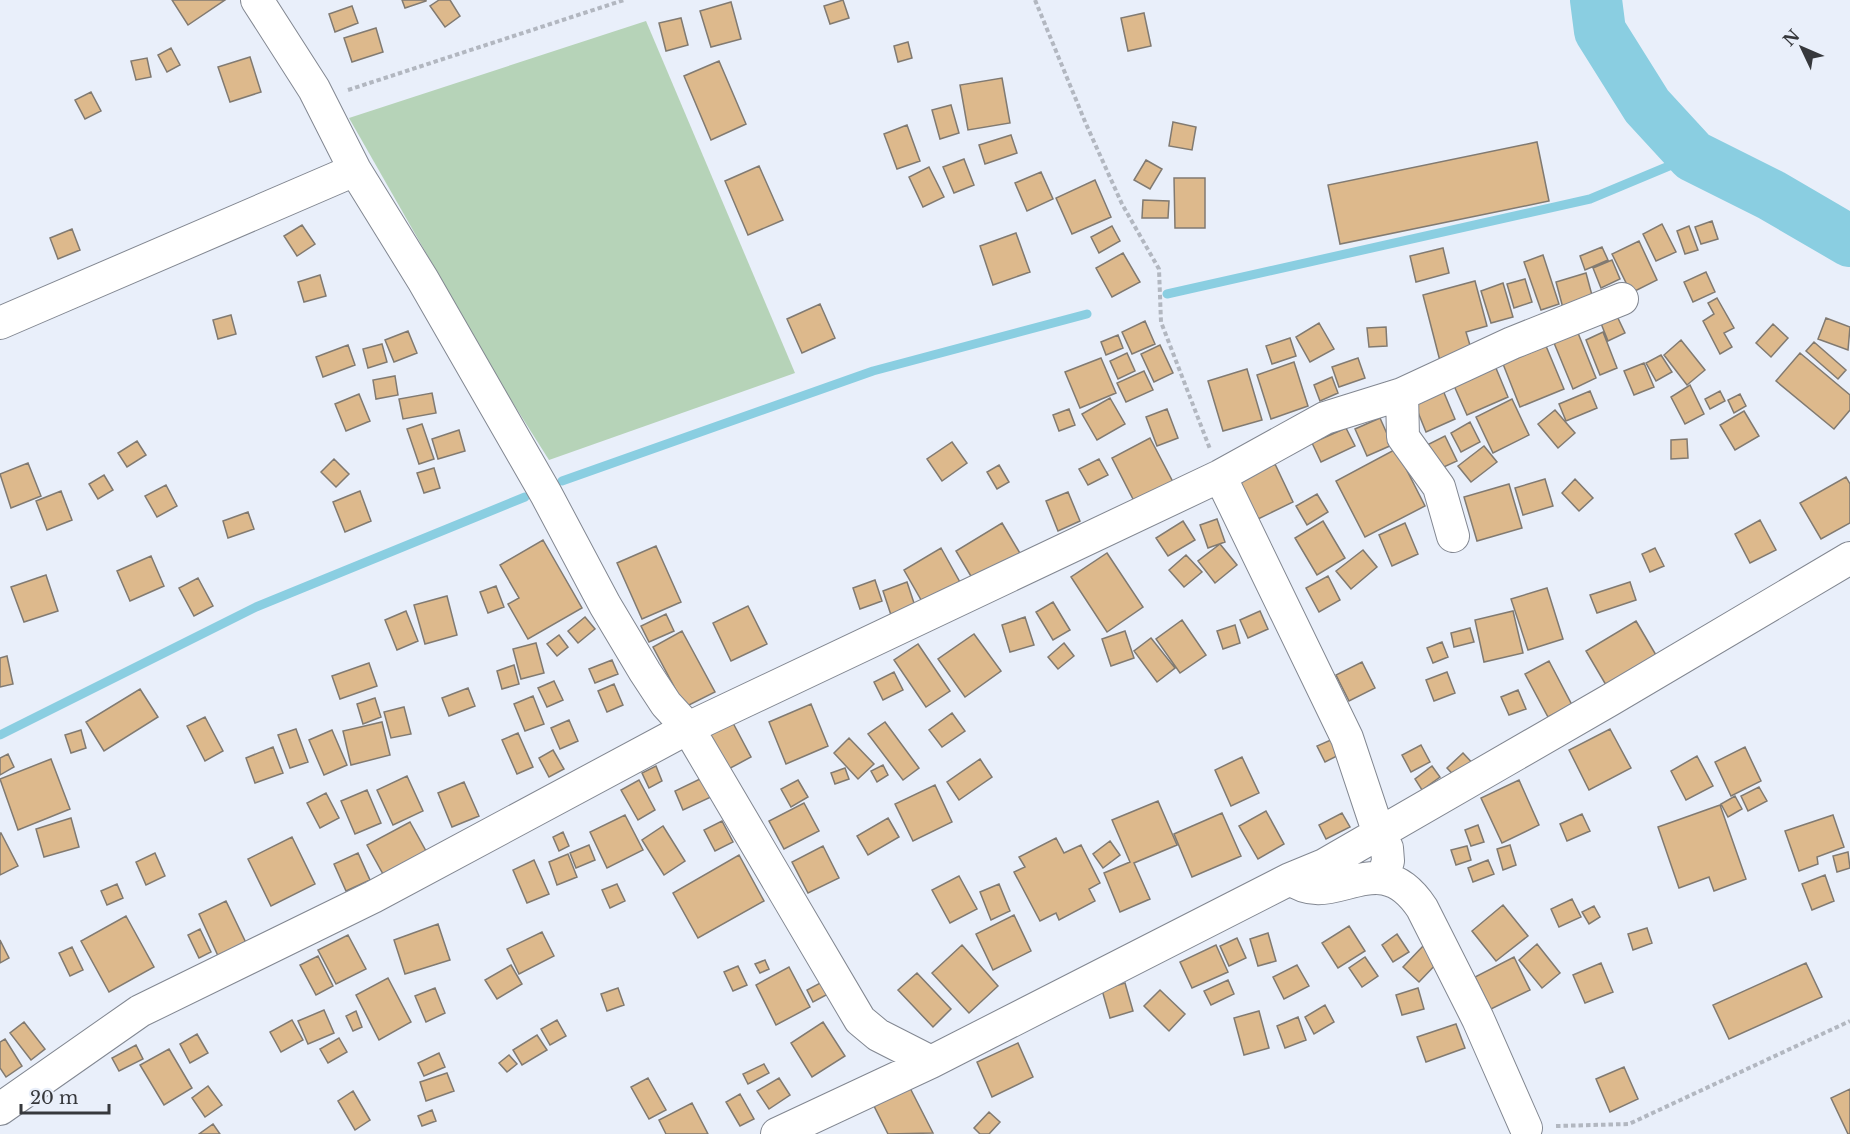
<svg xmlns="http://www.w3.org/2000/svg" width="1850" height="1134" font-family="'Libre Baskerville',serif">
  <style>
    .green { fill: #b6d3b8 }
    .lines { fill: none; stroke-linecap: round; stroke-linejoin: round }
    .stream { stroke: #8acee1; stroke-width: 9 }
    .river { stroke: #8acee1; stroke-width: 52 }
    .building { fill: #ddb98c; stroke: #817a71; stroke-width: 1.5 }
    .minor-casing { stroke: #828791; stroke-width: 34 }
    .path { stroke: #b2b7c0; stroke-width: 4; stroke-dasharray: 4.5 3; stroke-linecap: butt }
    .minor { stroke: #fff; stroke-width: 32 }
  </style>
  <rect width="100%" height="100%" fill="#e9effa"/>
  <path class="green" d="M646,21L795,373L549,460L499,381L349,118Z"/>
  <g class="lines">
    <path class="stream" d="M1167,294L1590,199L1693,156
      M562,481L873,371L1087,314
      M0,735L256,607L525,497"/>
    <path class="river" d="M1596,0L1600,31L1647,106L1693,156L1771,195L1850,241"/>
  </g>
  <path class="building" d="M172,0H225L188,25Z
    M402,0H426V1L405,8Z
    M439,0H450L460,16L445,27L430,6Z
    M843,0L849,18L830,24L824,6Z
    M731,2L741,39L711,47L700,11Z
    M352,6L358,23L335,32L329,14Z
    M1144,13L1151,46L1128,51L1121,18Z
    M681,18L688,45L666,51L659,23Z
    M376,28L383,52L352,62L344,38Z
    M908,42L912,58L898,62L894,46Z
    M171,48L180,65L167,72L158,55Z
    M250,57L261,92L230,102L218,67Z
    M147,58L151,77L136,80L131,61Z
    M719,61L746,124L711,140L684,76Z
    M1002,78L1010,123L968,130L960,85Z
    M91,92L101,111L85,119L75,100Z
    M951,105L959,133L940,139L932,110Z
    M1173,122L1196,127L1192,150L1169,146Z
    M907,125L920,161L897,169L884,134Z
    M1011,135L1017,153L985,164L979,145Z
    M1537,142L1549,201L1340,244L1328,185Z
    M964,159L974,185L954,193L943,167Z
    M1146,160L1162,169L1150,189L1134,180Z
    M759,166L783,220L748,235L725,181Z
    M929,167L944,197L923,207L909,177Z
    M1041,172L1053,199L1027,211L1015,183Z
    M1174,178H1205V228H1175Z
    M1095,180L1111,217L1072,234L1056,198Z
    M1143,200L1169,201L1168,218H1142Z
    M1712,221L1718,239L1701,244L1695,227Z
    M1662,224L1676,252L1656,261L1643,234Z
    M302,225L315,244L297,256L284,236Z
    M1112,226L1120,241L1099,253L1091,237Z
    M1689,226L1698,250L1685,254L1677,231Z
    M72,229L80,250L58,259L50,238Z
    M1016,233L1030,272L993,285L980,246Z
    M1639,241L1657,280L1631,293L1612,254Z
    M1602,247L1608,260L1585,270L1580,256Z
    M1443,248L1449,273L1416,282L1410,256Z
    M1123,253L1140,282L1112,297L1096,268Z
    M1543,255L1559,304L1541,310L1524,262Z
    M1612,260L1620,279L1601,288L1593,268Z
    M1706,272L1715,292L1693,302L1684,282Z
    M1586,273L1593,299L1563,308L1556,282Z
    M320,275L326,296L304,302L298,282Z
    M1525,279L1532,302L1514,308L1507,284Z
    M1475,281L1487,326L1466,332L1472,352L1440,361L1423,295Z
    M1503,283L1513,317L1491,323L1481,291Z
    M1717,298L1734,328L1724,333L1732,347L1720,354L1703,321L1714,314L1708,303Z
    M820,304L835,338L802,353L787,319Z
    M1616,314L1625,333L1608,341L1600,321Z
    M231,315L236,334L218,339L213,320Z
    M1826,318L1850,327L1848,350L1818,339Z
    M1145,321L1155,344L1132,354L1122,332Z
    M1319,323L1334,349L1310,362L1296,337Z
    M1773,324L1788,338L1771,357L1756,343Z
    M1386,327L1387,346L1369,347L1367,328Z
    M408,331L417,353L394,362L385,340Z
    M1603,332L1617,368L1600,375L1586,340Z
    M1578,333L1596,378L1573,389L1554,343Z
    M1118,335L1123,348L1106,355L1101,342Z
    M1290,338L1296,356L1272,364L1266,346Z
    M1681,340L1705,370L1687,385L1664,355Z
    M1814,342L1846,370L1838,379L1806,351Z
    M382,344L387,362L368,368L363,349Z
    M348,345L355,365L323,377L316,357Z
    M1160,345L1173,373L1154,382L1141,354Z
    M1546,346L1564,389L1520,407L1503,364Z
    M1127,353L1135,371L1118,379L1110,361Z
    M1800,353L1850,395V410L1834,429L1776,381Z
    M1661,355L1672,372L1656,381L1646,363Z
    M1101,358L1116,393L1080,408L1065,372Z
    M1358,358L1365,378L1339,387L1332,367Z
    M1493,361L1508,397L1467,415L1451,379Z
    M1294,362L1308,406L1271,419L1257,375Z
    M1644,363L1654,387L1634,395L1624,371Z
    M1247,369L1262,420L1223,431L1208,381Z
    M1144,371L1153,390L1126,402L1117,383Z
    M395,376L398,395L376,399L373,380Z
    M1332,377L1338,393L1320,401L1314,385Z
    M1690,385L1704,414L1685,424L1671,397Z
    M1442,388L1455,419L1426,432L1413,400Z
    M1590,391L1597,408L1566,421L1559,404Z
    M1720,391L1725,401L1710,409L1705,399Z
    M432,393L436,413L403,419L399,399Z
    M359,394L370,421L346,431L335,404Z
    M1740,394L1746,406L1734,413L1728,400Z
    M1110,398L1125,424L1097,440L1082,414Z
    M1512,399L1529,435L1493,453L1476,417Z
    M1069,409L1075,425L1059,431L1053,415Z
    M1167,409L1178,438L1157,446L1146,417Z
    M1555,410L1575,433L1558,448L1538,424Z
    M1744,411L1759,436L1735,450L1720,425Z
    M1380,418L1392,445L1367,456L1355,429Z
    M1470,422L1480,442L1461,452L1451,433Z
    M422,424L434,459L419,464L407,429Z
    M1346,428L1355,446L1321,462L1312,443Z
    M459,430L465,451L438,459L432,439Z
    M1445,436L1457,461L1435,471L1423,447Z
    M1150,438L1173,482L1135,503L1112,458Z
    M1687,439L1688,458L1671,459V440Z
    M137,441L146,455L127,467L118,453Z
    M952,442L967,463L942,481L927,459Z
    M1484,446L1497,462L1471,482L1458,466Z
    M1396,449L1425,506L1365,537L1336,481Z
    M334,459L349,474L336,487L321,472Z
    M1099,459L1108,475L1088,485L1079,469Z
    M28,463L41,496L11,508L0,474Z
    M1275,464L1293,502L1254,521L1235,483Z
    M999,465L1009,482L997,489L987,472Z
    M434,468L440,488L424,493L417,473Z
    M104,475L113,490L98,499L89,484Z
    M1846,477L1850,484V523L1821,539L1800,503Z
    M1545,479L1553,506L1523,515L1515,488Z
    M1575,479L1593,498L1579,511L1562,493Z
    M1509,484L1522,528L1477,541L1464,497Z
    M166,485L177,506L157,517L145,496Z
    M61,491L72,520L47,530L36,501Z
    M360,491L371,521L345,532L333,502Z
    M1068,492L1080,521L1058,531L1046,501Z
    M1317,494L1328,512L1307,525L1296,506Z
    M248,512L254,529L228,538L223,521Z
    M1217,519L1225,542L1208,548L1200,525Z
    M1760,520L1776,550L1750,563L1735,534Z
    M1183,521L1195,540L1168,556L1156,538Z
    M1323,521L1345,558L1317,575L1295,538Z
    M1002,523L1021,555L975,583L956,551Z
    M1405,523L1418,554L1392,566L1379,535Z
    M543,540L582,608L528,639L508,604L519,598L500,565Z
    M1220,544L1237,565L1215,583L1198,561Z
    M656,546L681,602L642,619L617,563Z
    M941,548L961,584L924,605L904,570Z
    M1655,548L1664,566L1650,572L1642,554Z
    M1363,550L1377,567L1351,589L1336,571Z
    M1107,553L1143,607L1107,632L1071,577Z
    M1186,555L1202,572L1184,587L1169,570Z
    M151,556L164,586L130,601L117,571Z
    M46,575L58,611L24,622L11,587Z
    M1328,576L1340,600L1319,612L1306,588Z
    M198,578L213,606L194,616L179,588Z
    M875,580L882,601L860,609L853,588Z
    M907,582L915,606L891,615L883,591Z
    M1630,582L1636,600L1597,613L1590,595Z
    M496,586L504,607L488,613L480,592Z
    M1547,588L1563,639L1528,650L1511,599Z
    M447,596L457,635L425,644L414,605Z
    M1053,602L1070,630L1053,640L1036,612Z
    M748,606L767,644L731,661L713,623Z
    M406,611L418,641L397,650L385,620Z
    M1260,611L1268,629L1248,638L1240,620Z
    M1513,611L1523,653L1484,662L1475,620Z
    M666,614L674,631L649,642L641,626Z
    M585,617L595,629L578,643L568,631Z
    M1025,617L1034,645L1010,652L1002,625Z
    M1182,620L1206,655L1180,673L1156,639Z
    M1636,621L1656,655L1606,685L1586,651Z
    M1235,625L1240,643L1223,649L1217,631Z
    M1470,628L1474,642L1454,647L1451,633Z
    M682,631L715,692L685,707L653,647Z
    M1125,631L1134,658L1111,666L1102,639Z
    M974,634L1001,671L965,697L938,659Z
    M559,635L568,647L557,656L547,644Z
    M1151,638L1175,668L1157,682L1134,651Z
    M1442,642L1448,657L1433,663L1427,648Z
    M536,643L544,673L521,679L513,649Z
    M1064,643L1074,656L1058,669L1048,657Z
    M918,644L950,691L926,707L894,660Z
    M7,656L13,684L0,687V658Z
    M612,660L618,674L595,683L589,669Z
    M1549,661L1572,705L1548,717L1525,674Z
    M1362,662L1375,688L1349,701L1336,675Z
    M369,663L377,686L340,699L332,676Z
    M514,665L519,684L502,689L497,671Z
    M894,672L903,690L883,700L874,682Z
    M1447,672L1455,693L1434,701L1426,680Z
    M554,681L563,700L547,707L538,688Z
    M614,684L623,705L607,712L598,691Z
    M468,688L475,706L449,716L442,698Z
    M140,689L158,717L104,751L86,722Z
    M1518,690L1526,709L1509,715L1501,697Z
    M533,696L544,724L525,731L514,704Z
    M375,698L381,717L363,724L357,704Z
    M811,704L828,746L786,764L769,722Z
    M404,707L411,734L391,738L384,712Z
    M952,713L965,731L942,747L929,730Z
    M205,717L223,751L205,761L187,726Z
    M569,720L578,741L560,749L551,728Z
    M382,722L390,755L351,765L343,731Z
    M885,722L919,768L903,780L868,734Z
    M733,723L751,757L723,772L706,737Z
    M296,729L308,762L290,768L278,735Z
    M1610,729L1631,768L1589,790L1569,750Z
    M81,730L86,748L71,753L65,735Z
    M332,730L347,765L324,775L309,740Z
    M518,733L533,767L517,774L502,740Z
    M849,738L874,764L858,779L834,753Z
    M1333,739L1341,754L1325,762L1317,746Z
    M1421,745L1430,762L1411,772L1402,755Z
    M273,747L283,773L255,783L246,758Z
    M1745,747L1761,781L1731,796L1715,762Z
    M553,750L564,769L549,777L539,758Z
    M1463,753L1477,768L1461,783L1447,768Z
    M8,754L14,767L0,775V758Z
    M1697,756L1713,786L1686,800L1671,771Z
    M1242,757L1259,793L1231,806L1215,770Z
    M51,759L70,809L18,830L0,779Z
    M980,759L992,777L959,800L947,782Z
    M883,765L888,775L877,782L871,771Z
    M656,766L662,781L649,788L642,773Z
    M1432,766L1440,777L1422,790L1415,779Z
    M845,768L849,779L835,784L831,773Z
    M407,776L423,811L393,825L377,790Z
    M702,778L711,797L683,810L675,791Z
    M639,780L655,810L638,820L621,790Z
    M798,780L808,797L791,807L781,789Z
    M1519,780L1539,825L1502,843L1481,798Z
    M464,782L479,816L452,827L438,793Z
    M935,785L952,822L913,841L895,804Z
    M1759,787L1767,801L1748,811L1741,796Z
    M367,790L381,823L355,834L341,801Z
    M326,793L339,818L320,828L307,803Z
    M1735,796L1742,809L1728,817L1721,804Z
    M1158,801L1177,845L1134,863L1150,899L1120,912L1104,873L1130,862L1112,820Z
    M804,803L819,831L784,849L769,821Z
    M1720,805L1746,879L1714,891L1709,877L1679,888L1658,827Z
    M1266,811L1284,844L1258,859L1239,826Z
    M1222,813L1241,856L1192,877L1174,834Z
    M1342,813L1350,827L1326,839L1319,825Z
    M1582,814L1590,831L1567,841L1560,824Z
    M625,815L643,850L607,868L590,832Z
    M1833,815L1844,847L1817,857L1818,864L1799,871L1785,831Z
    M71,818L79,847L44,857L36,829Z
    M888,818L899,837L868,855L857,836Z
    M722,821L733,842L715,851L704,830Z
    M410,822L426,851L383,874L367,845Z
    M1478,825L1484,842L1471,846L1465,830Z
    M663,826L685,861L664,875L642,840Z
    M563,832L569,846L559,851L553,837Z
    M1,833L18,866L0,875V833Z
    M292,837L315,884L271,906L248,859Z
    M1056,838L1064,853L1081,845L1100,883L1089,889L1095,901L1059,920L1056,913L1040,921L1014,872L1025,867L1019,857Z
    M1110,841L1120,855L1103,868L1093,854Z
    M589,845L595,860L576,868L570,853Z
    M1510,845L1516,865L1503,870L1497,849Z
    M823,846L839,878L808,893L792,862Z
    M1467,846L1471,860L1456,865L1451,850Z
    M1848,852L1850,868L1837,872L1833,856Z
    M155,853L165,876L146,885L136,862Z
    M358,853L370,880L346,891L334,864Z
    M568,854L577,877L557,885L549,862Z
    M739,855L764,901L698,938L673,893Z
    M534,860L549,894L527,903L513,870Z
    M1488,860L1494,874L1473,882L1468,868Z
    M1825,875L1834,901L1812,910L1802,884Z
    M959,876L977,909L950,923L932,890Z
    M117,884L123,898L107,905L101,891Z
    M617,884L625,901L610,908L602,890Z
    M999,884L1010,911L991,920L980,892Z
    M1572,899L1581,917L1559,927L1551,909Z
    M226,901L247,945L219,958L199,914Z
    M1503,905L1528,936L1496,961L1472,931Z
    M1594,906L1600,917L1589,924L1582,912Z
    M1014,915L1031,951L993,970L976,934Z
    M126,916L154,967L109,992L81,941Z
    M438,924L450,960L405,974L394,940Z
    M1349,926L1365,951L1338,968L1322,943Z
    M1647,928L1652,943L1633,950L1628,934Z
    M200,929L211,952L199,958L188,935Z
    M542,932L554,956L519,974L507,949Z
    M1268,933L1276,961L1258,966L1250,939Z
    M1397,934L1409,952L1393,962L1382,945Z
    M348,935L366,969L336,984L318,950Z
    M1237,938L1246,958L1229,966L1220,946Z
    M0,940L9,958L0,963Z
    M1537,944L1560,973L1542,988L1519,960Z
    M962,945L998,986L969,1013L932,973Z
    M1216,945L1228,972L1192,988L1180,962Z
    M1424,945L1440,960L1419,982L1403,967Z
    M72,947L83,970L70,976L59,953Z
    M318,956L333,986L316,995L300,965Z
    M1365,957L1378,976L1362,987L1349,968Z
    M1514,957L1530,990L1491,1009L1475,977Z
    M765,960L769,969L760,973L755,964Z
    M1601,963L1613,992L1585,1003L1573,975Z
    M1806,963L1822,997L1729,1039L1713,1005Z
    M511,965L522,984L497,999L485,980Z
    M1297,965L1309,986L1284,999L1273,977Z
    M738,966L747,985L733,991L724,972Z
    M789,967L810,1007L776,1025L756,985Z
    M917,973L951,1009L933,1027L898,990Z
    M388,978L411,1022L379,1040L356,995Z
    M1228,980L1234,994L1211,1005L1204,991Z
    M824,981L830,993L813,1002L807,990Z
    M1125,983L1133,1011L1110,1018L1102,990Z
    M435,988L445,1013L426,1022L415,996Z
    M618,988L624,1005L607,1011L601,994Z
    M1418,988L1424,1009L1402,1015L1396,995Z
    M1160,990L1185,1014L1169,1031L1144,1006Z
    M1325,1005L1334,1022L1314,1034L1305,1017Z
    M324,1010L334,1033L308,1044L298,1021Z
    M356,1011L362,1027L353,1031L346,1016Z
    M1259,1011L1269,1048L1244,1055L1234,1018Z
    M1298,1017L1306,1040L1285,1048L1277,1026Z
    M292,1020L303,1040L281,1052L270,1032Z
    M557,1020L566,1036L550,1045L541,1029Z
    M24,1022L45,1049L31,1060L10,1033Z
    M823,1022L845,1056L812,1077L791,1043Z
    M1456,1024L1465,1048L1426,1062L1417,1037Z
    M197,1034L208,1053L190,1063L180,1044Z
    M537,1035L547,1050L522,1065L513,1050Z
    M339,1038L347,1052L328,1063L320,1049Z
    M5,1039L22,1066L6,1077L0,1068V1042Z
    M1018,1043L1033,1077L992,1097L977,1062Z
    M136,1045L143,1059L119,1071L112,1058Z
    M169,1049L192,1088L164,1105L140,1065Z
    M439,1053L445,1067L424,1076L418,1063Z
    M509,1055L517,1064L507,1072L499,1063Z
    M764,1064L769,1073L748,1084L743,1074Z
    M1624,1067L1638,1099L1610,1112L1596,1079Z
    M447,1073L454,1091L426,1101L420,1082Z
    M648,1078L666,1110L649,1119L631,1087Z
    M779,1078L790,1095L769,1109L757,1091Z
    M208,1086L222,1105L205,1117L192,1098Z
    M909,1086L933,1133L888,1134L873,1104Z
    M1850,1089V1134H1848L1831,1098Z
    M353,1091L370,1120L355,1130L338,1101Z
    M740,1094L754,1119L740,1126L726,1102Z
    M692,1103L708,1134H666L659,1120Z
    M432,1110L436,1121L422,1126L418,1116Z
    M989,1112L1000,1122L989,1134H980L974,1128Z
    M213,1124L220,1134H199Z"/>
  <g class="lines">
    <defs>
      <path id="minor" d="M257,0L314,89L355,170L423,280L546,494L605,605L645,672L666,704L688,728L860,1020L878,1035L931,1062
        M0,323L355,170
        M1402,394L1403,437L1439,487L1453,536
        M1220,476L1347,738L1378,831L1387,848L1388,861L1383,878
        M1291,879C1333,912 1378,841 1422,908L1478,1019L1526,1128
        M0,1109L140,1011L373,897L688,728L1220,476L1325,418L1402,394L1512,343L1622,299
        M777,1134L931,1062L1290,879L1324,865L1610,700L1850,558"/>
    </defs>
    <use href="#minor" class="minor-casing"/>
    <path class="path" d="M1035,0L1086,124L1122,204L1159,269L1161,322L1210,449
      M348,90L624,0
      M1556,1126L1629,1124L1850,1021"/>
    <use href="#minor" class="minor"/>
  </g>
  <g transform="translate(1802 48) rotate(314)" stroke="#e9effa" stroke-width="4.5" paint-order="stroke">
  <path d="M0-4.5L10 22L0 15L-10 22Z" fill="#36383c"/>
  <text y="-9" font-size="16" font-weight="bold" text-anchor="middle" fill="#36383c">N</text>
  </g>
  <path d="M21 1104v9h88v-9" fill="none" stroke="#36383c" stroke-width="3"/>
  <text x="30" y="1104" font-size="18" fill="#36383c" stroke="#e9effa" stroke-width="4.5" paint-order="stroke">20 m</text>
</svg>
